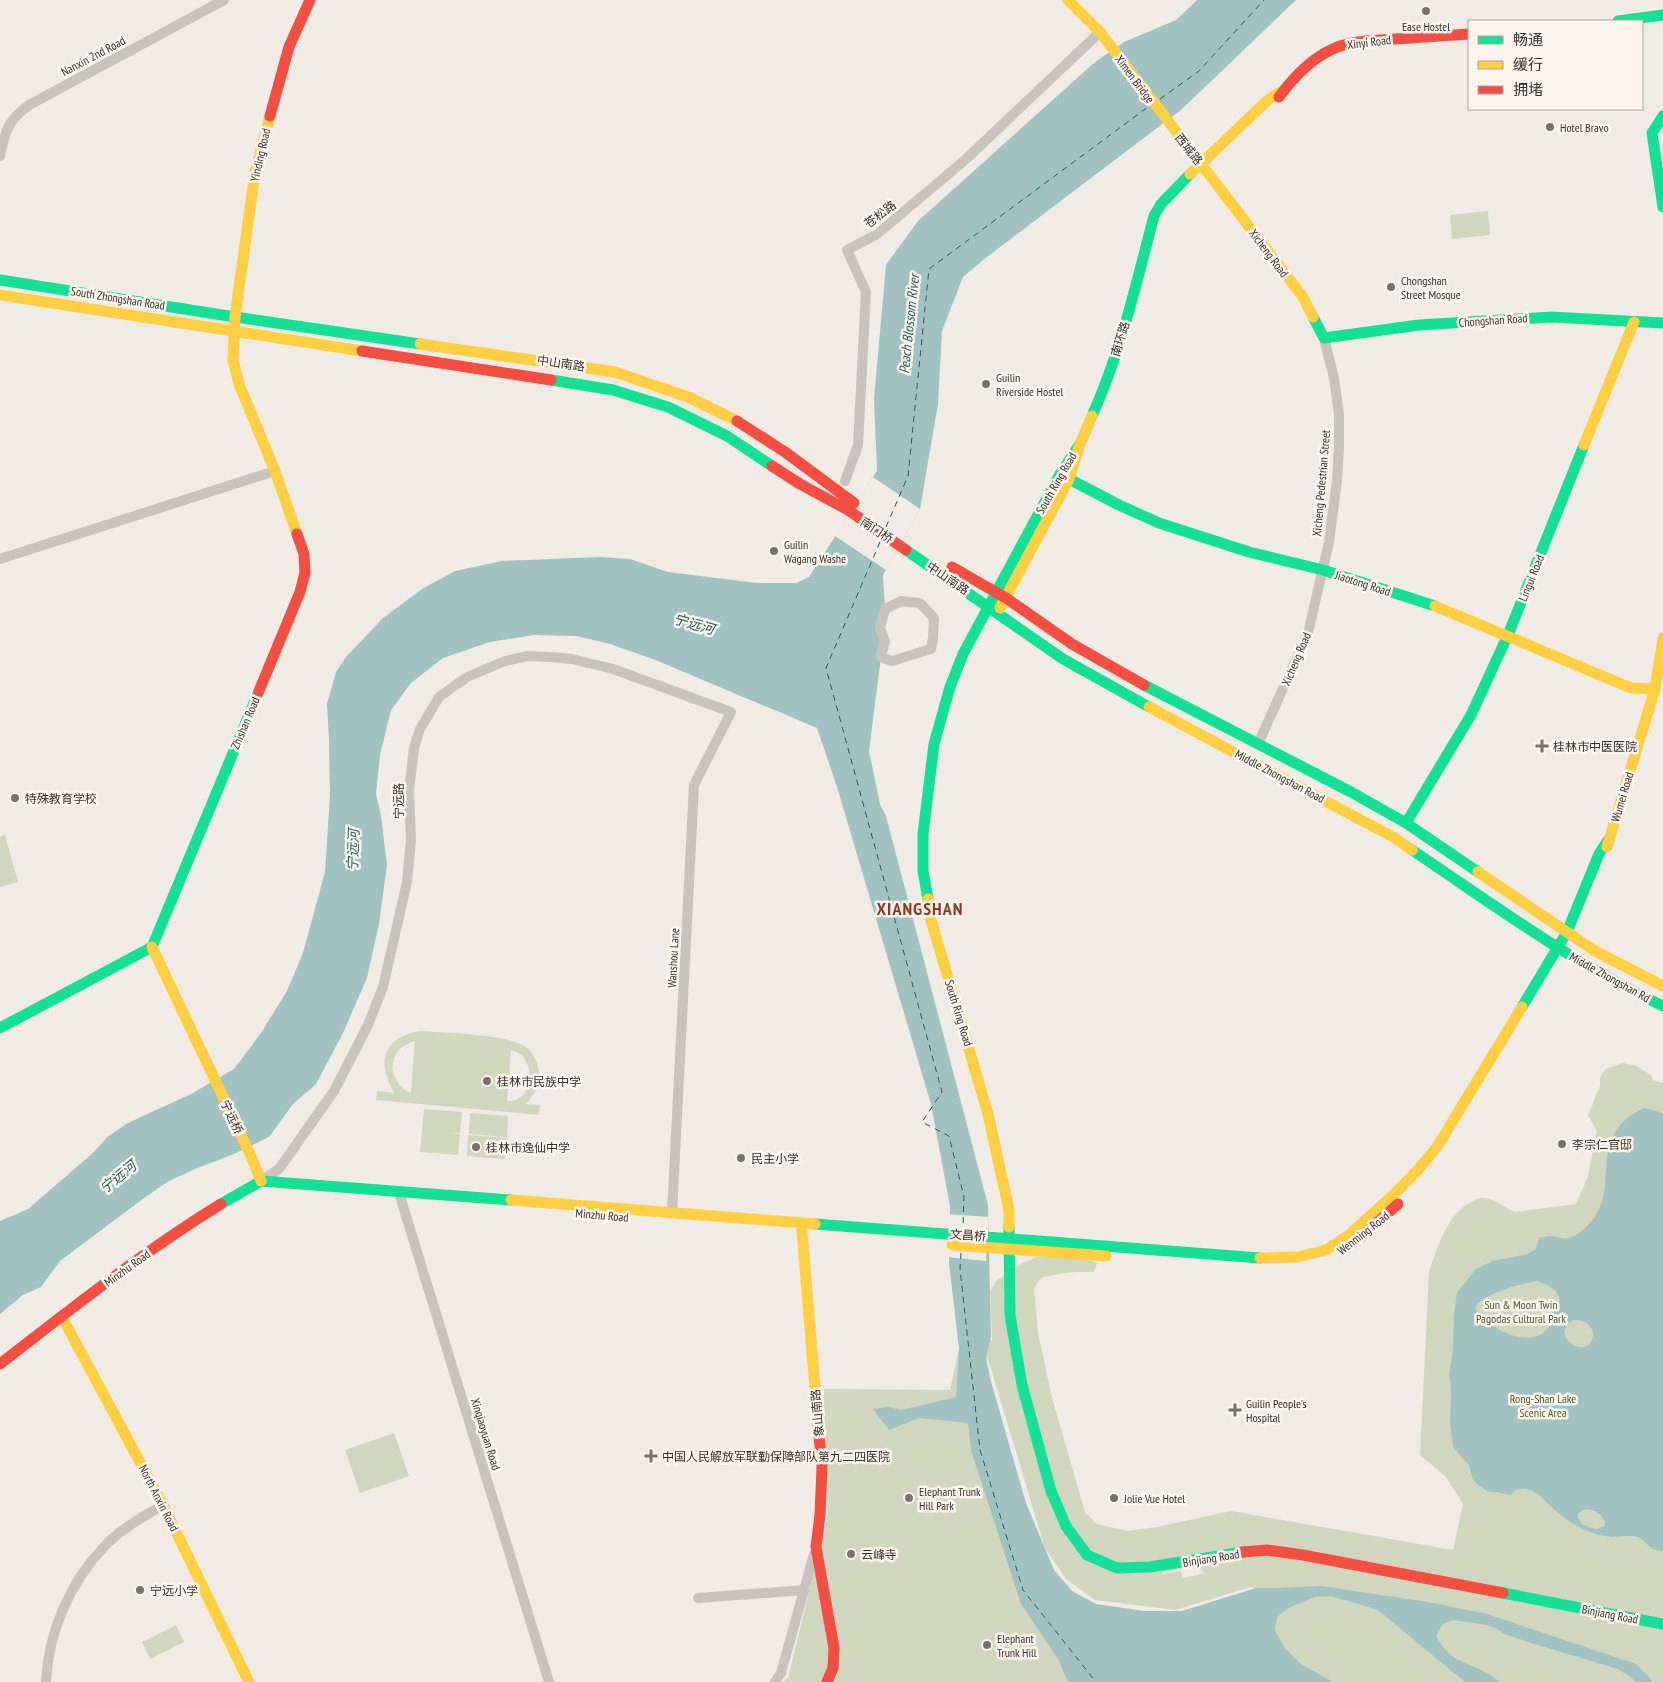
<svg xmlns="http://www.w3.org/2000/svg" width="1663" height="1682" font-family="'PT Sans Narrow','Noto Sans SC',sans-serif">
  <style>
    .green { fill: #d1d6bf; fill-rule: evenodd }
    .water { fill: #a1c2c1; fill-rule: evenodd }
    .pier { fill: #f0ebe5 }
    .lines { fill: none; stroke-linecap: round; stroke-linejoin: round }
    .ferry { stroke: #1f5a5e; stroke-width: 1; stroke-dasharray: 6 5; stroke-linecap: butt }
    .street { stroke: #c9c3be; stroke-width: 10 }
    .fast { stroke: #16e098; stroke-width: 11 }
    .slow { stroke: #ffcf43; stroke-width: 11 }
    .jam { stroke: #f24e42; stroke-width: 11 }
    .poi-dot { fill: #7a716c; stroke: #fbf5ee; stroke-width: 2 }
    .labels { text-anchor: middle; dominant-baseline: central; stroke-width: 5; stroke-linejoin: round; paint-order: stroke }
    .poi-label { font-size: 12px; fill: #3b302b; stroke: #fbf5ee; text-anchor: start }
    .street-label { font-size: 12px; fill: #3b302b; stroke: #fbf5ee }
    .park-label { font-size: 12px; fill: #4a5a2e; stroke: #fbf5ee }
    .water-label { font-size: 14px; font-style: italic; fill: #1f5a5e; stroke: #fbf5ee }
    .district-label { font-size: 18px; font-weight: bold; letter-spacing: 1px; fill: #8c3b22; stroke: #fbf5ee }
  </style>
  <rect width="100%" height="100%" fill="#f0ebe5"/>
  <path class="green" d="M1488,211L1490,235L1452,239L1450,215Z
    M5,835L18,882L0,887V837Z
    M421,1031C445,1033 508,1034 526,1047C532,1051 536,1059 538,1066C542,1082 536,1093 526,1104L540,1105L539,1115L376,1100L377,1091L394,1093C391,1087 388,1081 386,1074C379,1049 397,1034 421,1031ZM415,1041L411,1092L410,1093C385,1080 387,1048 415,1041ZM511,1050C539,1056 533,1104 507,1101Z
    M1623,1063L1637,1066L1652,1076L1653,1080L1663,1083V1682H1318L1264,1627L1277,1596L1250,1587L1176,1610L1095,1600L1066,1579L1045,1548L988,1359L964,1364L1077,1682H783L788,1678L828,1514L824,1443V1389L950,1390L959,1348L992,1340L990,1291L996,1281L1021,1264L1037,1257L1083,1258L1097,1263L1094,1272C1075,1271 1059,1273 1041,1278L1034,1288L1038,1333L1052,1398L1085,1512L1097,1524L1128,1531L1157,1527L1231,1511L1453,1550L1463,1504L1446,1477L1420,1455L1429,1272C1438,1247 1446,1214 1473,1201C1476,1200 1480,1197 1484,1198C1496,1199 1504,1208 1515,1212L1576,1204L1588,1176L1597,1131L1588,1115L1600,1086V1078L1605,1069ZM1197,1566L1205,1573L1183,1578L1181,1571L1163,1574V1572Z
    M424,1109L462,1112L460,1133H450L460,1134L458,1155L420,1152Z
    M470,1113L508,1116L507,1137L469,1134Z
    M468,1135L507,1138L505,1159L467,1156Z
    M394,1433L409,1476L360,1493L345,1450Z
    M176,1625L184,1642L150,1659L142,1642Z"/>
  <path class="water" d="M1197,0H1296L1182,109L983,260L963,277L942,331L938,404L920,509L883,575L885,609L881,657L869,751L880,804L886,816L988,1205L991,1337L986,1357L990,1378L1026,1503L1054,1570L1072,1591L1096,1604L1145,1611H1182L1256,1588H1277L1321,1586L1428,1602L1487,1614L1636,1664L1649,1677L1652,1682H1635L1631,1677L1618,1669L1528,1642L1504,1634L1496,1628L1487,1625L1453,1620L1443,1624L1436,1636C1450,1662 1463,1660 1487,1673C1491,1675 1495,1679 1500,1682H1465L1378,1610L1331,1596L1315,1597L1288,1608L1277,1617L1275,1630L1284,1647L1301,1664L1333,1682H1068L1058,1659L1021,1604L971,1450L968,1423L919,1418L889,1430L873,1409L889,1407L901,1410L956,1397L959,1348L949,1263L950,1206L931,1104L837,787L817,728L653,659L610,644L576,636L534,635L490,642L443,658L411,683L391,710L380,755L376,794L381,816L387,865L379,924L367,978L343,1033L316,1084L293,1104L269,1137L234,1154L195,1169L167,1182L136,1204L60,1261L41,1287L23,1295L0,1314V1221L28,1209L94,1152L107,1137L128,1123L191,1094L234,1069L261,1033L287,991L303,953L325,872L330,796L329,740L327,704L336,672L346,657L383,618L422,589L455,571L502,561L600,557L630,559L668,572L757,583H796L809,577L877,471L874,399L886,265L918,221L1095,62L1124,42L1176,20Z
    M1644,1108L1663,1113V1551C1646,1551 1647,1538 1634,1536C1626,1535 1618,1537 1611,1537C1590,1535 1571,1524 1556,1511C1543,1500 1535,1485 1515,1490L1511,1495L1487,1491L1478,1485L1473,1480L1469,1465L1453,1447L1450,1423L1451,1387L1449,1375L1453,1350L1454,1315L1457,1292L1476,1269L1493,1261L1527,1254L1536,1249L1539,1238C1542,1237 1547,1236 1550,1236C1556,1236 1563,1240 1569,1238C1576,1236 1583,1230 1588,1225C1625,1189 1582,1137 1644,1108ZM1537,1281C1549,1285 1564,1292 1558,1307L1551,1308L1546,1318L1550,1325C1535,1353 1487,1329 1475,1308C1480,1294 1523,1283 1537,1281ZM1574,1320C1583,1319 1593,1324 1593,1335C1591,1363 1545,1336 1574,1320ZM1586,1509C1595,1510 1601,1513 1605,1522V1526L1597,1529L1583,1525L1578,1518V1513Z"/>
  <path class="pier" d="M873,477L920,509L886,570L835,536Z
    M948,1214L989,1217L986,1261L947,1257Z"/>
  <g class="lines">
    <path class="ferry" d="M1160,99L1199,71L1264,0
      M886,527L908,476L929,269L1148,107
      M880,542L826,668L942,1092L922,1122L949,1136L964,1197L963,1227
      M961,1253L960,1269L980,1450L1023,1590L1096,1682"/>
    <path class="street" d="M0,156C5,132 7,121 29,105L224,0
      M845,481L858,445L866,292L847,250L876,235L965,160L1100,32
      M0,559L275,471
      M901,601L920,603L934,618L933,638L931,649L892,661L881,657L885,641L880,628L885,609Z
      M1258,744L1308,633L1329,542L1337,480L1339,448V414L1334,378L1324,338
      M261,1181L279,1169L334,1091L368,1025L383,987L407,882L411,840L409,791L414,748L420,729L439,697L467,677L505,661L528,656L550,657L572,659L613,669L731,712L694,785L672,1213
      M399,1193L549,1682
      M698,1598L805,1590
      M46,1682C48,1633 70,1582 104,1547C120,1529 143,1517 163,1505
      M775,1682L781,1673L814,1554"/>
    <path class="fast" d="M1618,21L1663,15
      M1663,116L1652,133L1663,207
      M0,280L235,317L420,344
      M1313,317L1324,338L1419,325L1551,317L1663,323
      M551,380L613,390L668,407L727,436L772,466
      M1092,416C1121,352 1136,284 1154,216L1161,204L1190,174
      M1069,479L1119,505L1159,523L1249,552L1323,570L1435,606
      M906,550L1063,659L1149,707
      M1144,685L1351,792L1406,823L1478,872
      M1406,823L1471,715L1508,635L1584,445
      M1412,850C1494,905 1574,964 1663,1006
      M928,899L923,871V834L934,744L950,687L963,654L1060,474L1080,444
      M1522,1007L1567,932L1599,854L1609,839
      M0,1028L152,947L259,691
      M221,1204L261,1181L511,1200
      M815,1224L1260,1258
      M1009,1227L1010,1315L1022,1385L1051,1491L1066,1526L1087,1555L1117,1568L1150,1567L1243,1552
      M1503,1593L1663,1624"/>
    <path class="slow" d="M1068,0L1100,32L1303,297L1313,317
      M270,116L255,172L235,317L233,360L239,384L275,471L297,534
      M1190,174L1268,100L1285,89
      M0,295L362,351
      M420,344L615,372L688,397L737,421
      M1584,445L1634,322
      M1435,606L1631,688L1655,689
      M1000,608L1069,479L1080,444L1092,416
      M1149,707L1393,837L1412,850
      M1607,847L1655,689L1663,638
      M1478,872L1595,951L1663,986
      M928,899L931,920L988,1114L1009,1210V1227
      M152,947L251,1156L261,1181
      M511,1200L815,1224
      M802,1231L818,1425
      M952,1245L1106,1256
      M1260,1258L1298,1257L1326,1250L1349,1235L1392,1196L1416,1172L1437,1147L1522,1007
      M62,1317L163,1505L249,1682"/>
    <path class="jam" d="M1279,97C1293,78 1310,59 1333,49C1348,42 1364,41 1381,40C1410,38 1440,36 1469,34
      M270,116L289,47L310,0
      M362,351L551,380
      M737,421L785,452L854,503
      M772,466L800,484L848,510L906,550
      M952,567L1006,598L1072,644L1144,685
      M259,691L300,592L305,573L304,554L297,534
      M1361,1237L1398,1204
      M0,1364C72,1308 143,1252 221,1204
      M818,1425L822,1467L820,1515L816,1547L834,1648L833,1668L827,1682
      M1243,1552L1267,1550L1303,1555L1503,1593"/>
  </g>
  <g class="poi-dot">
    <circle cx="1426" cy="11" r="5"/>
    <circle cx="1550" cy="127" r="5"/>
    <circle cx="1391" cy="287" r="5"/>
    <circle cx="986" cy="384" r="5"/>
    <circle cx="774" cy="551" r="5"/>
    <path d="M1539.5 738.5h5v5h5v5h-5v5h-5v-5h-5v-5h5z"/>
    <circle cx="15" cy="798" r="5"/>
    <circle cx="487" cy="1081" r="5"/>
    <circle cx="1562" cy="1144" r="5"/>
    <circle cx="476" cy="1147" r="5"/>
    <circle cx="741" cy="1158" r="5"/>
    <path d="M1232.5 1402.5h5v5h5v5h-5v5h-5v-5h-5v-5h5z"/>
    <path d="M648.5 1448.5h5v5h5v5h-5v5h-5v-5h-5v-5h5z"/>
    <circle cx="909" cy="1498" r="5"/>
    <circle cx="1114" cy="1498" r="5"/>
    <circle cx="851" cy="1554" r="5"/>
    <circle cx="140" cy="1590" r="5"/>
    <circle cx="987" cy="1645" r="5"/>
  </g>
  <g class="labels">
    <g class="poi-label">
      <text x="1426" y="26" text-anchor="middle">Ease Hostel</text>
      <text x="1560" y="127">Hotel Bravo</text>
      <text x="1401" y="280">Chongshan<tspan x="1401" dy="14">Street Mosque</tspan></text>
      <text x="996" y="377">Guilin<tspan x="996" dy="14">Riverside Hostel</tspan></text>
      <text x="784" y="544">Guilin<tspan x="784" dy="14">Wagang Washe</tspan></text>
      <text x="1553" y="746">桂林市中医医院</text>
      <text x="25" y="798">特殊教育学校</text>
      <text x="497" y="1081">桂林市民族中学</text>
      <text x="1572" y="1144">李宗仁官邸</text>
      <text x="486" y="1147">桂林市逸仙中学</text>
      <text x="751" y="1158">民主小学</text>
      <text x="1246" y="1403">Guilin People's<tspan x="1246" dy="14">Hospital</tspan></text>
      <text x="662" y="1456">中国人民解放军联勤保障部队第九二四医院</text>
      <text x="919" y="1491">Elephant Trunk<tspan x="919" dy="14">Hill Park</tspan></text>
      <text x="1124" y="1498">Jolie Vue Hotel</text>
      <text x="861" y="1554">云峰寺</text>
      <text x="150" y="1590">宁远小学</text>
      <text x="997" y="1638">Elephant<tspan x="997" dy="14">Trunk Hill</tspan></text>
    </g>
    <g class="street-label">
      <text transform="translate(1369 42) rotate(-7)">Xinyi Road</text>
      <text transform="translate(93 56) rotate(-28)">Nanxin 2nd Road</text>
      <text transform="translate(1135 79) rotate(53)">Ximen Bridge</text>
      <text transform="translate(1189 149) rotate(52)">西城路</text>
      <text transform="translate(260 155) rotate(-77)">Yinding Road</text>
      <text transform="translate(880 214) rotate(-37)">苍松路</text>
      <text transform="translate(1269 253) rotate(53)">Xicheng Road</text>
      <text transform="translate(118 298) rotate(9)">South Zhongshan Road</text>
      <text transform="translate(1493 320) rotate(-4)">Chongshan Road</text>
      <text transform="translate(1120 339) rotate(-73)">南环路</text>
      <text transform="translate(561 363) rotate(8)">中山南路</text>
      <text transform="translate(1056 483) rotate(-60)">South Ring Road</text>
      <text transform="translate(1321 483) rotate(-85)">Xicheng Pedestrian Street</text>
      <text transform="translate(877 530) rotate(34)">南门桥</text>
      <text transform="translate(948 578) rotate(34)">中山南路</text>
      <text transform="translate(1531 578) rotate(-68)">Lingui Road</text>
      <text transform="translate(1363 583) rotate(18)">Jiaotong Road</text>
      <text transform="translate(1296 659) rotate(-67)">Xicheng Road</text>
      <text transform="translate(245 723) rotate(-67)">Zhishan Road</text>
      <text transform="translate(1280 776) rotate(28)">Middle Zhongshan Road</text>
      <text transform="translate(1622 797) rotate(-73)">Wumei Road</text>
      <text transform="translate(398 801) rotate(-90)">宁远路</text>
      <text transform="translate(673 958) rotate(-87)">Wanshou Lane</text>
      <text transform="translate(1610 977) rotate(29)">Middle Zhongshan Rd</text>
      <text transform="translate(959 1013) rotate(73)">South Ring Road</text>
      <text transform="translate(232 1117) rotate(65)">宁远桥</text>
      <text transform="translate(602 1215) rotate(5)">Minzhu Road</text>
      <text transform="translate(1363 1233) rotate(-38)">Wenming Road</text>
      <text transform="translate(968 1235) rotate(4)">文昌桥</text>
      <text transform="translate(127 1268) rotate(-36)">Minzhu Road</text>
      <text transform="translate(817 1413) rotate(-95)">象山南路</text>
      <text transform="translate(486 1434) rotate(73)">Xinqiaoyuan Road</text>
      <text transform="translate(159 1498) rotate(63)">North Anxin Road</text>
      <text transform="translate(1211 1558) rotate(-9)">Binjiang Road</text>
      <text transform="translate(1610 1614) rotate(11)">Binjiang Road</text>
    </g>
    <g class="park-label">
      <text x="1521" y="1304">Sun &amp; Moon Twin<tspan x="1521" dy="14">Pagodas Cultural Park</tspan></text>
      <text x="1543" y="1398">Rong-Shan Lake<tspan x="1543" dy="14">Scenic Area</tspan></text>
    </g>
    <g class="water-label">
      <text transform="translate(909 324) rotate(-84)">Peach Blossom River</text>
      <text transform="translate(694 624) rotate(16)">宁远河</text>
      <text transform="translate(353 850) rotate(-88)">宁远河</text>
      <text transform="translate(118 1177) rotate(-39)">宁远河</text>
    </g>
    <g class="district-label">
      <text x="920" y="908">XIANGSHAN</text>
    </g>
  </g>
  <rect x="1468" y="20" width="175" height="90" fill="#fbf5ee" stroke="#aea6a0"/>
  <rect x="1478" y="36" width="25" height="8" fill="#16e098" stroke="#aea6a0"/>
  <text x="1513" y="45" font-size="15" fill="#3b302b">畅通</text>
  <rect x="1478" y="61" width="25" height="8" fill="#ffcf43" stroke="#aea6a0"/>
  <text x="1513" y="70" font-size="15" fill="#3b302b">缓行</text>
  <rect x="1478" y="86" width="25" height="8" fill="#f24e42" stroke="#aea6a0"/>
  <text x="1513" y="95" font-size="15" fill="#3b302b">拥堵</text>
</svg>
